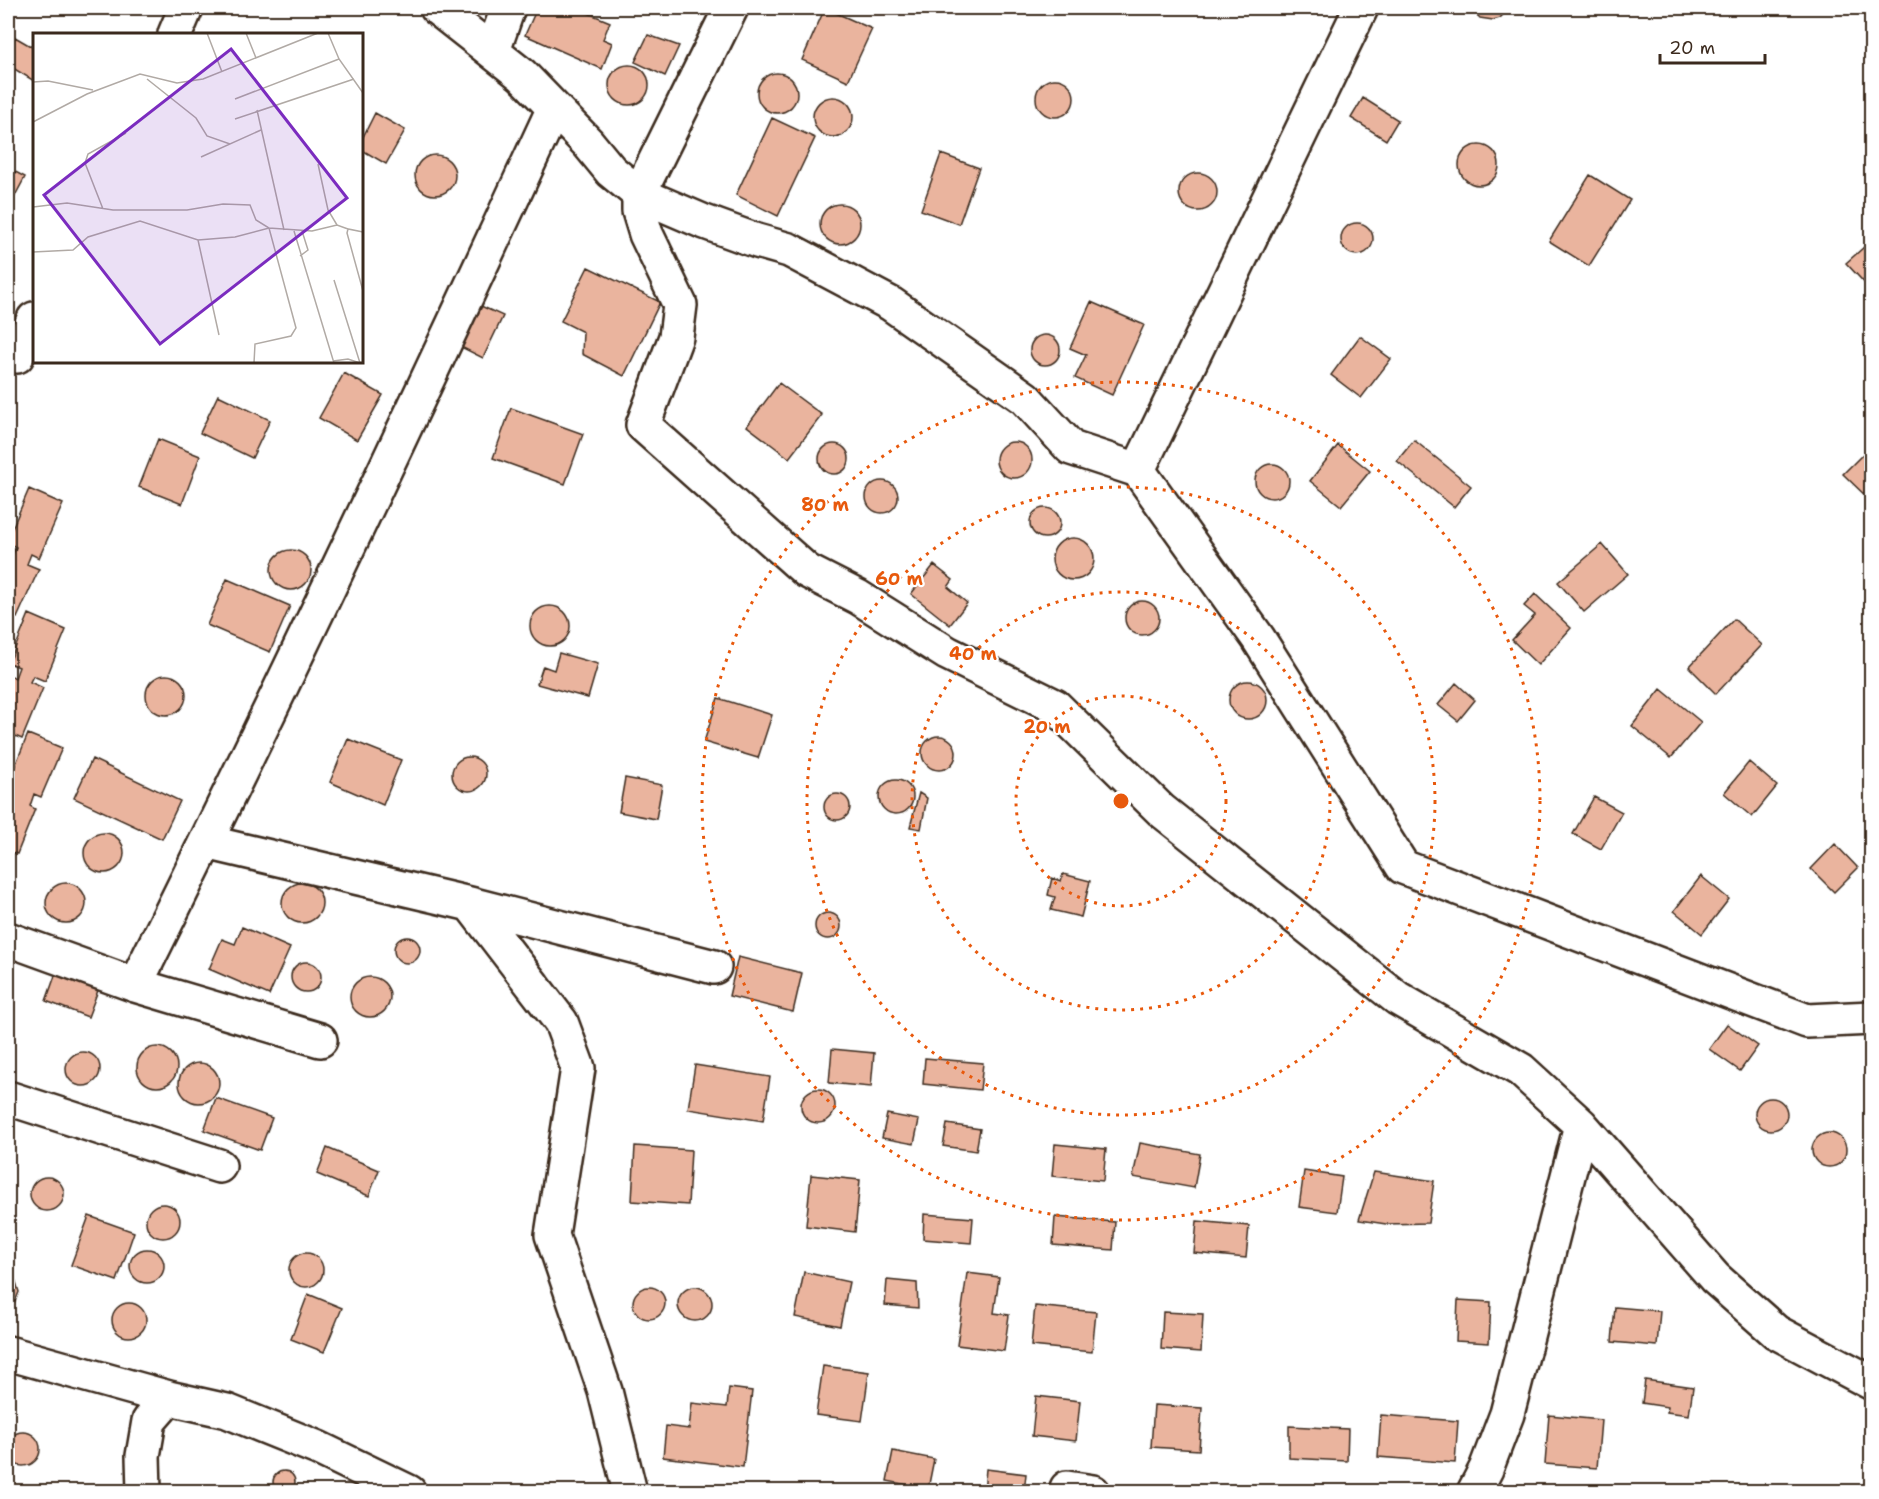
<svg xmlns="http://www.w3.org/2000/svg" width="1879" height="1499" font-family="'Shantell Sans',sans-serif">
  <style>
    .building { fill: #eab49e; stroke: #3b2a1e; stroke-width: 1.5 }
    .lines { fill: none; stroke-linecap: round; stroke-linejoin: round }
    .street-casing { stroke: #3b2a1e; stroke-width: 38 }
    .street { stroke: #fff; stroke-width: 33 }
    .ring { fill: none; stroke: #e8590c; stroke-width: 3; stroke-dasharray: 3 6 }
    .inset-road { fill: none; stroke: #b1aaa5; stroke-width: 1.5 }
    .view { fill: #7b2cbf; fill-opacity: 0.15; stroke: #7b2cbf; stroke-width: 3 }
    .inset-edge { fill: none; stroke: #3b2a1e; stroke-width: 3 }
    .centre { fill: #e8590c; stroke: #fff; stroke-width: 3 }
    .ring-label { font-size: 18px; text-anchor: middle; font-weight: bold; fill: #e8590c; stroke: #fff; stroke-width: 4.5; stroke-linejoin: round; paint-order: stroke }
  </style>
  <rect width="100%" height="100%" fill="#fff"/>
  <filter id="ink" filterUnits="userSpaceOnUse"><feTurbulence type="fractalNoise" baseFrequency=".0167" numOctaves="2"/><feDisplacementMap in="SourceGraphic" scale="12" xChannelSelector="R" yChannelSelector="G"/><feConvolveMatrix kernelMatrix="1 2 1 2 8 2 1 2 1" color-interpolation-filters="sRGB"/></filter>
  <g filter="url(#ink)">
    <path class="building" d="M537,8H576L610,22L603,39L612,43L602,69L525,35Z
      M825,8L872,29L848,81L802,60Z
      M1470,8H1509L1500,18L1493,20L1480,18Z
      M648,35L679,46L665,76L635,62Z
      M15,37L34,48V81L8,65V50Z
      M609 85a20 20 0 1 1 40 0a20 20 0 1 1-40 0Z
      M757 93a20 20 0 1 1 40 0a20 20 0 1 1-40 0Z
      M1036 98a19 19 0 1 1 38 0a19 19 0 1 1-38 0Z
      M813 117a20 20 0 1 1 40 0a20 20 0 1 1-40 0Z
      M1363,98L1398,120L1386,140L1351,118Z
      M375,113L405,130L386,164L362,150V139Z
      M772,118L815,138L778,216L736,195Z
      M1459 165a20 20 0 1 1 40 0a20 20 0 1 1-40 0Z
      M941,154L979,168L959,224L921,210Z
      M415 175a20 20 0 1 1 40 0a20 20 0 1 1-40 0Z
      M8,168L25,177L8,209Z
      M1179 192a19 19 0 1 1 38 0a19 19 0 1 1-38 0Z
      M1590,175L1630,200L1589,266L1549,241Z
      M820 224a20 20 0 1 1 40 0a20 20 0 1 1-40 0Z
      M1341 239a16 16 0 1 1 32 0a16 16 0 1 1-32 0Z
      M1872,240V291L1846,263Z
      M588,267L660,302L624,376L582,354L583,332L561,321Z
      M470,301L503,316L483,358L451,342Z
      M1091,302L1144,325L1112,395L1075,378L1086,355L1070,348Z
      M1030 350a15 15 0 1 1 30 0a15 15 0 1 1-30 0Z
      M1360,336L1391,359L1361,398L1331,375Z
      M344,373L383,395L357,440L319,418Z
      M779,383L822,415L789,458L747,426Z
      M218,395L270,420L252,458L200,433Z
      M511,408L583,434L565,484L493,458Z
      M158,439L200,456L182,504L139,487Z
      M1414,440L1471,486L1454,507L1397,461Z
      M996 460a18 18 0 1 1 36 0a18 18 0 1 1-36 0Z
      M819 459a15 15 0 1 1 30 0a15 15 0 1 1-30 0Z
      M1338,445L1370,471L1341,506L1310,481Z
      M1872,445V502L1843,474Z
      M1255 481a17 17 0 1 1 34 0a17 17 0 1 1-34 0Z
      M866 497a16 16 0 1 1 32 0a16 16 0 1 1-32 0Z
      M29,489L63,504L39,558L31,554L27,564L39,569L17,618L8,613V554L12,556L16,547L8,543V538Z
      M1030 523a15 15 0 1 1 30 0a15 15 0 1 1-30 0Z
      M1052 559a21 21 0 1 1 42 0a21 21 0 1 1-42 0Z
      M1602,544L1628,574L1584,612L1558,582Z
      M271 570a20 20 0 1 1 40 0a20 20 0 1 1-40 0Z
      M934,565L953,580L948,587L967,603L950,625L911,594Z
      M227,579L290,606L270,652L207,625Z
      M1535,594L1571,628L1538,665L1512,640L1535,615L1524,606Z
      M1125 618a17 17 0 1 1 34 0a17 17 0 1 1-34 0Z
      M530 626a20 20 0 1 1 40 0a20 20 0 1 1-40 0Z
      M29,614L66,630L45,681L33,676L30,682L43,688L22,739L8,733V674L15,678L19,667L9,663Z
      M1734,619L1762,645L1716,694L1689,667Z
      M559,653L598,664L588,698L537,684L543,666L554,670Z
      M146 695a20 20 0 1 1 40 0a20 20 0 1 1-40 0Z
      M1229 700a19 19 0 1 1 38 0a19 19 0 1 1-38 0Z
      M1456,683L1475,700L1458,721L1438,705Z
      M1661,689L1701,722L1671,758L1632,726Z
      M718,698L772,715L758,758L704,742Z
      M28,734L62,748L41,797L34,794L30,806L35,809L17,854L8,851V796L10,797L14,788L8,785V783Z
      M922 753a17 17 0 1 1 34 0a17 17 0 1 1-34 0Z
      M348,739L401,760L383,805L330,782Z
      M452 774a17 17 0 1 1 34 0a17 17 0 1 1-34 0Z
      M92,759L180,801L162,839L74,798Z
      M1749,762L1777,786L1752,817L1724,793Z
      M625,778L662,785L656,819L619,812Z
      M879 797a17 17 0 1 1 34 0a17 17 0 1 1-34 0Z
      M919,793L927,798L921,829L910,827Z
      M824 807a13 13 0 1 1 26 0a13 13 0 1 1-26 0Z
      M1594,797L1622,812L1601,849L1573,834Z
      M84 853a20 20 0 1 1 40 0a20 20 0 1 1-40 0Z
      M1835,844L1858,868L1834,892L1811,869Z
      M1063,874L1090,881L1081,917L1051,910L1055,897L1048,895L1052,878L1061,881Z
      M1701,876L1729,899L1702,934L1674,911Z
      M282 903a20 20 0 1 1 40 0a20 20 0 1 1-40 0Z
      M46 903a20 20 0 1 1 40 0a20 20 0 1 1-40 0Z
      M815 926a13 13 0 1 1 26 0a13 13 0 1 1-26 0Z
      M242,927L290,948L269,995L209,969L222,939L235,944Z
      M394 950a13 13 0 1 1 26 0a13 13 0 1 1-26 0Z
      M738,957L802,973L793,1012L729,996Z
      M291 977a15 15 0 1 1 30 0a15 15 0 1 1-30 0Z
      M57,970L100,985L88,1017L46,1001Z
      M350 997a20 20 0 1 1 40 0a20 20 0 1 1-40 0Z
      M1727,1024L1758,1046L1740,1071L1709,1049Z
      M137 1067a20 20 0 1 1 40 0a20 20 0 1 1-40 0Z
      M832,1049L874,1053L871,1087L829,1083Z
      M66 1069a17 17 0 1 1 34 0a17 17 0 1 1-34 0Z
      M925,1058L983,1063L980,1090L923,1084Z
      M179 1083a20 20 0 1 1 40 0a20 20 0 1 1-40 0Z
      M695,1065L770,1077L763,1121L688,1109Z
      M801 1106a17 17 0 1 1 34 0a17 17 0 1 1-34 0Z
      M216,1098L272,1118L260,1150L204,1130Z
      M1755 1114a16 16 0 1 1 32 0a16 16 0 1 1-32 0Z
      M887,1114L919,1120L914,1144L882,1138Z
      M947,1124L980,1129L976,1151L943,1146Z
      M1812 1150a17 17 0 1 1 34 0a17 17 0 1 1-34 0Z
      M1140,1143L1200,1154L1194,1188L1133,1177Z
      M1055,1144L1106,1149L1103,1181L1052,1176Z
      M635,1146L691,1150L688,1205L632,1201Z
      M327,1148L379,1170L369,1196L317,1174Z
      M1304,1171L1342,1177L1337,1212L1299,1207Z
      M1374,1172L1434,1181L1428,1223L1386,1224L1359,1220Z
      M811,1175L860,1180L855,1232L806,1226Z
      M30 1194a17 17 0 1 1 34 0a17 17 0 1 1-34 0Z
      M146 1221a17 17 0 1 1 34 0a17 17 0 1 1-34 0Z
      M924,1214L973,1218L971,1243L923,1239Z
      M89,1216L134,1232L117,1281L71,1265Z
      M1055,1217L1115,1222L1113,1250L1053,1245Z
      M1197,1221L1249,1226L1246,1258L1194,1253Z
      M130 1266a17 17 0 1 1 34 0a17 17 0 1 1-34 0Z
      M289 1270a17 17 0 1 1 34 0a17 17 0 1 1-34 0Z
      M804,1272L849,1282L840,1326L795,1317Z
      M8,1273L15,1279L19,1292L14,1304L8,1308Z
      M967,1273L999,1277L994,1313L1009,1315L1004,1351L957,1345Z
      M887,1280L917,1283L918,1308L885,1305Z
      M678 1304a17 17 0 1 1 34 0a17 17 0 1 1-34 0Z
      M633 1303a16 16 0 1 1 32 0a16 16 0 1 1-32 0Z
      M308,1294L342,1308L324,1352L291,1339Z
      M1458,1300L1491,1302L1489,1343L1456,1341Z
      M112 1320a17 17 0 1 1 34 0a17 17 0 1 1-34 0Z
      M1035,1306L1096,1312L1092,1352L1031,1346Z
      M1615,1307L1660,1311L1657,1346L1612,1342Z
      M1163,1312L1203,1314L1201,1352L1161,1349Z
      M823,1366L869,1372L862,1421L816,1415Z
      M1645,1380L1693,1387L1689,1415L1667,1412L1668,1407L1642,1403Z
      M729,1388L752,1391L743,1467L663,1457L666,1426L689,1429L692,1403L727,1407Z
      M1036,1396L1080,1401L1076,1441L1032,1436Z
      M1154,1405L1202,1408L1199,1450L1151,1447Z
      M1381,1415L1458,1421L1455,1463L1378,1457Z
      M1549,1415L1601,1420L1597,1468L1545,1464Z
      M1289,1426L1348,1429L1347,1461L1289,1458Z
      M6 1449a17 17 0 1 1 34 0a17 17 0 1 1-34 0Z
      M893,1451L934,1459L928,1489L887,1481Z
      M986,1469L1026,1474L1024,1492H984Z
      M273 1482a11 11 0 1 1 22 0a11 11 0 1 1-22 0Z"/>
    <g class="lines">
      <defs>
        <path id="street" d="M437,8L522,75L588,143L611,171L639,194L702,221L757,241L789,250L891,304L1025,398L1071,448L1138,470L1258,638L1403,867L1807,1021L1872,1018
          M731,8L639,194V211L646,234L680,305L676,337L643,425L807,571L858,597L947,653L1055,706L1161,810L1397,998L1521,1070L1581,1125L1715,1278L1776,1332L1872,1383
          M175,34L186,8
          M493,51L508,8
          M17,356L34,319
          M1138,470L1361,8
          M206,842L470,904L714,967
          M470,904L561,1022L578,1068L552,1235L605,1391L630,1492
          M8,939L135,985L320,1040
          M135,985C280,695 418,402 554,108
          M8,1098L219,1166
          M8,1353L169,1398L227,1411L318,1448L409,1492
          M1067,1488L1093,1492
          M144,1492L143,1456L149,1421L169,1398
          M1474,1492L1486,1469L1507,1414L1581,1125"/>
      </defs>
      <use href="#street" class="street-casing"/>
      <use href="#street" class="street"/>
    </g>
  </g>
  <g class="ring">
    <circle cx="1121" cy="801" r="105"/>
    <circle cx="1121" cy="801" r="209"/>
    <circle cx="1121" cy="801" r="314"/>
    <circle cx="1121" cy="801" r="419"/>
  </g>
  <g transform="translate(33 33)">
    <rect width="330" height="330" fill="#fff"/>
    <path class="inset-road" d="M174,0L189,39M213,0L223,25M295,0L306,26L330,60M114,46L163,85L174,103L197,111M0,49L15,48L60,57M202,66L306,26M224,77L251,197M202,86L321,46M0,89L54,61L107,41L144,50L170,46L285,0M168,124L228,97M285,131L295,177L304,192M0,174L34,170L80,177H154L190,171L217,172L223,187L236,195L263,295L258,303L222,311L221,330M70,176L52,130L55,121L93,100M261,198L301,330M330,199L315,196L314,200L330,258M165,207L186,302M0,219L40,217L55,204L107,188L165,207L202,204L236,195L279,198L304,192L315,196M267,223L275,217L269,198M301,247L327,330M300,328L315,326L327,330"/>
    <path class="view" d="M198,16L314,165L127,311L11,162Z"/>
    <rect width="330" height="330" class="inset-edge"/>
  </g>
  <circle cx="1121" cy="801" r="9" class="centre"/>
  <g class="ring-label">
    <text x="825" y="511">80 m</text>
    <text x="899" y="585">60 m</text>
    <text x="973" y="660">40 m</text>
    <text x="1047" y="733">20 m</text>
  </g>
  <rect width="1879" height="1499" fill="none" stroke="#fff" stroke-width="30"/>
  <rect x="15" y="15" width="1849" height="1469" fill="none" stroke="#3b2a1e" stroke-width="2" filter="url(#ink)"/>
  <path d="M1660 54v9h105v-9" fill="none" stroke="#3b2a1e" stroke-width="3"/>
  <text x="1669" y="54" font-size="18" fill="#3b2a1e" stroke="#ffffff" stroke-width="4.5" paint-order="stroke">20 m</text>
</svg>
